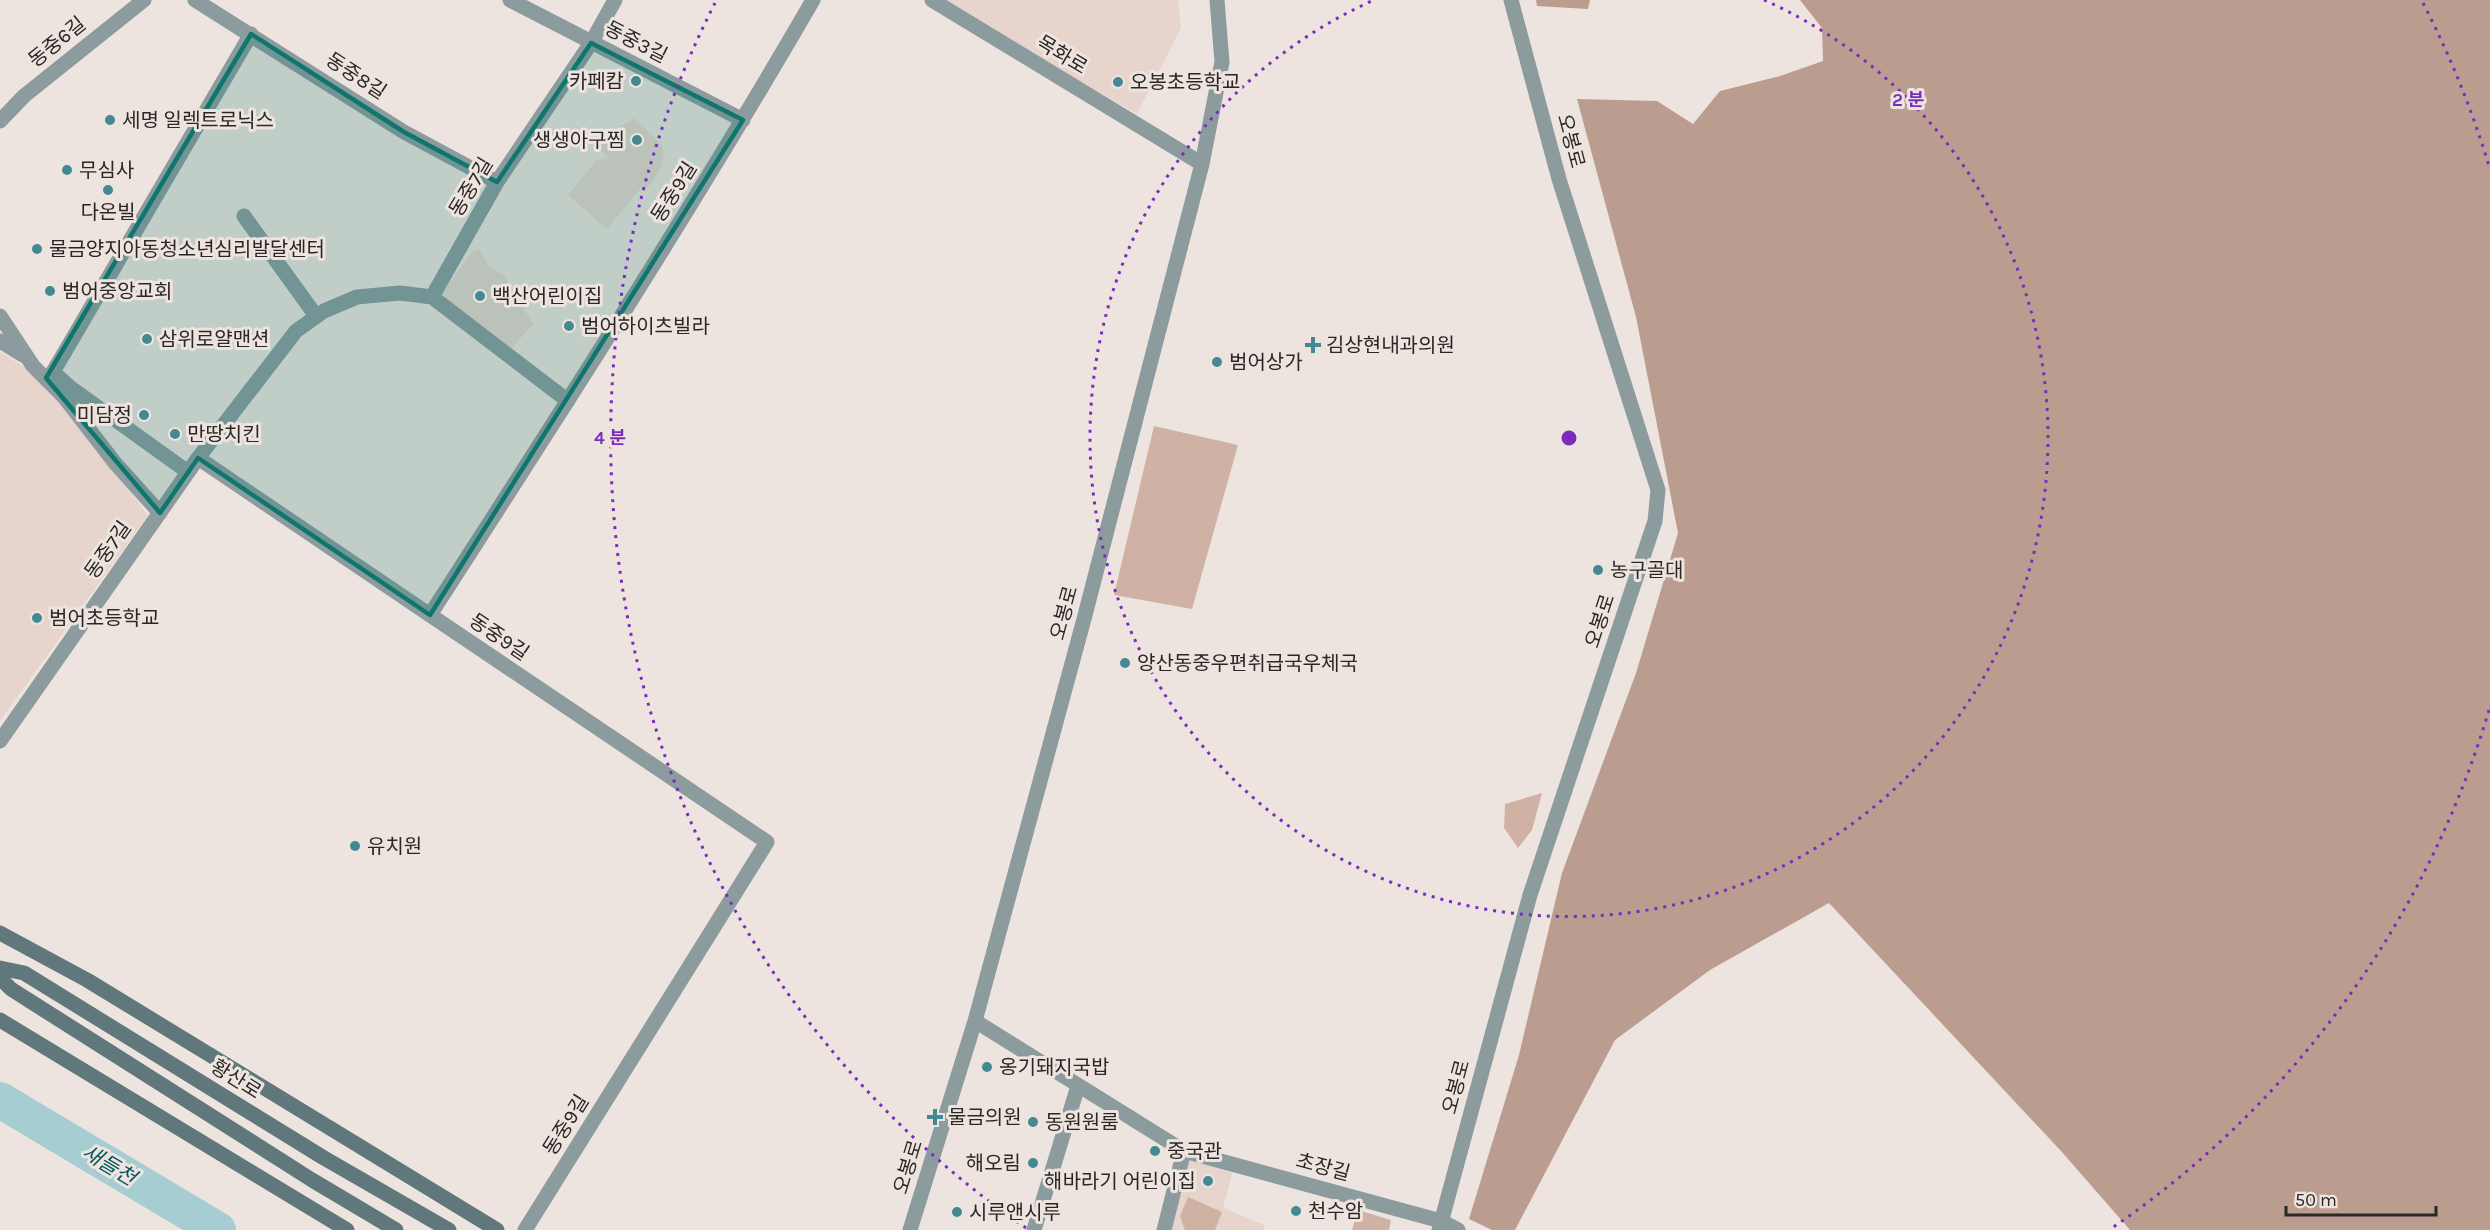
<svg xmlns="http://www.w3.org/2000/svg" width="2490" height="1230" font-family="Karla,'Noto Sans KR',sans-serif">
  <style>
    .built { fill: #e7d5cd }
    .green { fill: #d0b2a4 }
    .forest { fill: #bb9d90 }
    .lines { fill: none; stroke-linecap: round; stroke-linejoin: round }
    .river { stroke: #a6cdd1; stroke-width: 36 }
    .street { stroke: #8c9c9e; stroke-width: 15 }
    .secondary { stroke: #60787b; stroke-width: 15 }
    .marked { fill: #0f766e; fill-opacity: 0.2; stroke: #0f766e; stroke-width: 4.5; stroke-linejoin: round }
    .ring { fill: none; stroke: #7b2cbf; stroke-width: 3; stroke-dasharray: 3 6 }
    .poi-dot { fill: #428991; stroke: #eee4df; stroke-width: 2 }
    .labels { text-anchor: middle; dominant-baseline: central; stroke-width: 6; stroke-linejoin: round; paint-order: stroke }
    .street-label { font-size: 20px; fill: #2a2725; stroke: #eee4df }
    .poi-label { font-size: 20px; fill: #2a2725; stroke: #eee4df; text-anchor: start }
    .water-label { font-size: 21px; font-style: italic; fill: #035860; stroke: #eee4df }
    .centre { fill: #7b2cbf; stroke: #eee4df; stroke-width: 3 }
    .ring-label { font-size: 18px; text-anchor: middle; font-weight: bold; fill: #7b2cbf; stroke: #eee4df; stroke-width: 6; stroke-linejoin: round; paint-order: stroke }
  </style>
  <rect width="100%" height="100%" fill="#eee4df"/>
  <path class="built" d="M947,0H1178L1181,28L1137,114L1027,51Z
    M634,118L661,144L664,155L661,168L650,185L644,189L641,188L607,229L568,195L596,161L609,158L594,144L593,138H602Z
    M479,249L488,265L504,275L533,324L512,348L445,300L443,292L471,253Z
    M0,352L28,369L58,398L148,515L0,721Z
    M1187,1154L1234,1167L1223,1208L1265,1225L1264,1230H1167Z"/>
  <path class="green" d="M1154,426L1238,445L1192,609L1114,595Z
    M1542,793L1532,830L1518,848L1504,828L1505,804Z
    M1188,1197L1222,1212L1215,1230H1185L1180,1216Z
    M1358,1210L1391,1220L1389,1230H1352Z"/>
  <path class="forest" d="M1536,0H1590L1588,9L1537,6Z
    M1800,0H2490V1230H2130L2061,1151L1829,903L1710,970L1615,1040L1515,1230H1492L1469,1219L1519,1055L1562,873L1636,673L1678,533L1636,317L1577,99L1657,101L1693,124L1720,91L1780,76L1823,61L1822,28Z"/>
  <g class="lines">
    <path class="river" d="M0,1100L218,1230"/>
    <path class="street" d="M195,0L404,132L497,182
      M510,0L743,120
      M932,0L1202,164
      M0,121L24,96L144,0
      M244,216L316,316
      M432,297L497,182L591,43L615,0
      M432,297L568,401
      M0,316L33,366L64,397L115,463L160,513
      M0,341L23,355
      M53,372L71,388L188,472
      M46,378L53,372L251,34
      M198,458L430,615
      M0,741L198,458L296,331L324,311L357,297L400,293L432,297
      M975,1021L1184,1151L1441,1221L1458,1230
      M525,1230L767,842L430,615C561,412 692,209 813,0
      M910,1230L975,1021L1084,619L1202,164L1222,62L1217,0
      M1034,1230L1078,1086
      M1164,1230L1184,1151
      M1439,1230L1530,895L1655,521L1658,490L1559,179L1511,0"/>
    <path class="secondary" d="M0,933L87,980L497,1230
      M0,968L24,973L324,1158L449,1230
      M0,978L11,989L312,1180L396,1230
      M0,1020L347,1230"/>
  </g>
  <path class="marked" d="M251,34L404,132L497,182L591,43L743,120L430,615L198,458L160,513L46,378Z"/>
  <g class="ring">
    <path d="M1764 0A479 479 0 1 1 1374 0"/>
    <path d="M2489 710A959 959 0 0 1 2112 1228M1026 1228A959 959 0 0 1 715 3M2423 3A959 959 0 0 1 2489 166"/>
  </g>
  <g class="poi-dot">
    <circle cx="636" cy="81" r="6"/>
    <circle cx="1118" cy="82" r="6"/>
    <circle cx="110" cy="120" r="6"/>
    <circle cx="637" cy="140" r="6"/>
    <circle cx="67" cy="170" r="6"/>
    <circle cx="108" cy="190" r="6"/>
    <circle cx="37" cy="249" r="6"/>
    <circle cx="50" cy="291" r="6"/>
    <circle cx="480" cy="296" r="6"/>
    <circle cx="569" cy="326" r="6"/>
    <circle cx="147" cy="339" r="6"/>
    <path d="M1310 336h6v6h6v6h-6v6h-6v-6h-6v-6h6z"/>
    <circle cx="1217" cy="362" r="6"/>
    <circle cx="144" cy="415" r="6"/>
    <circle cx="175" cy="434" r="6"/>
    <circle cx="1598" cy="570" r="6"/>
    <circle cx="37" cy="618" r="6"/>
    <circle cx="1125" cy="663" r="6"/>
    <circle cx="355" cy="846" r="6"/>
    <circle cx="987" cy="1067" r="6"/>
    <path d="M932 1108h6v6h6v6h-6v6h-6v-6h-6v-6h6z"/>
    <circle cx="1033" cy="1122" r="6"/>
    <circle cx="1155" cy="1151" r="6"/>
    <circle cx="1033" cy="1163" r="6"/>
    <circle cx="1208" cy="1181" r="6"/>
    <circle cx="1296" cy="1211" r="6"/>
    <circle cx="957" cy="1212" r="6"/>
  </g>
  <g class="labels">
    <g class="street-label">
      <text transform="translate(57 42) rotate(-39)">동중6길</text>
      <text transform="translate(636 42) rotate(27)">동중3길</text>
      <text transform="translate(1062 55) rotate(31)">목화로</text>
      <text transform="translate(356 76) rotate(33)">동중8길</text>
      <text transform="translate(1571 141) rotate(75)">오봉로</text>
      <text transform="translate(471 187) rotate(-59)">동중7길</text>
      <text transform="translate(674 192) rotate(-58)">동중9길</text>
      <text transform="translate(108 550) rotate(-55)">동중7길</text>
      <text transform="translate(1064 613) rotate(-75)">오봉로</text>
      <text transform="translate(1600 621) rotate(-72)">오봉로</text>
      <text transform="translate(499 637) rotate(34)">동중9길</text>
      <text transform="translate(236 1079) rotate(32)">황산로</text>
      <text transform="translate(1456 1087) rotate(-75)">오봉로</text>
      <text transform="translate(566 1125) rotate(-58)">동중9길</text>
      <text transform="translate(908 1167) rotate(-73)">오봉로</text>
      <text transform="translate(1323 1167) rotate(15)">초장길</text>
    </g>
    <g class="poi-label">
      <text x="624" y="81" text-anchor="end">카페캄</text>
      <text x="1130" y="82">오봉초등학교</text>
      <text x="122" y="120">세명 일렉트로닉스</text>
      <text x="625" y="140" text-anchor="end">생생아구찜</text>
      <text x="79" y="170">무심사</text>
      <text x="108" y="212" text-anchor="middle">다온빌</text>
      <text x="49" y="249">물금양지아동청소년심리발달센터</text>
      <text x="62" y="291">범어중앙교회</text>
      <text x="492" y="296">백산어린이집</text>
      <text x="581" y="326">범어하이츠빌라</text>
      <text x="159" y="339">삼위로얄맨션</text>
      <text x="1326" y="345">김상현내과의원</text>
      <text x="1229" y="362">범어상가</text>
      <text x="132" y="415" text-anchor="end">미담정</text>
      <text x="187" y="434">만땅치킨</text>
      <text x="1610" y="570">농구골대</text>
      <text x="49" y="618">범어초등학교</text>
      <text x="1137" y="663">양산동중우편취급국우체국</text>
      <text x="367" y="846">유치원</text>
      <text x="999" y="1067">옹기돼지국밥</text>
      <text x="948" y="1117">물금의원</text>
      <text x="1045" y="1122">동원원룸</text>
      <text x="1167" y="1151">중국관</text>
      <text x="1021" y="1163" text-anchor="end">해오림</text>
      <text x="1196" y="1181" text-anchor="end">해바라기 어린이집</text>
      <text x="1308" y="1211">천수암</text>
      <text x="969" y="1212">시루앤시루</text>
    </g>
    <g class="water-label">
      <text transform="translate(109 1165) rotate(31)">새들천</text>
    </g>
  </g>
  <circle cx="1569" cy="438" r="9" class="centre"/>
  <g class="ring-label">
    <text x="1908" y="106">2 분</text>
    <text x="610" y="444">4 분</text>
  </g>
  <path d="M2286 1206v9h150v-9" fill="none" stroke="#2a2725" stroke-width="3"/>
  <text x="2295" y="1206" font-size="18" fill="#2a2725" stroke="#eee4df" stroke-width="4.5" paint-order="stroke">50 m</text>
</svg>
